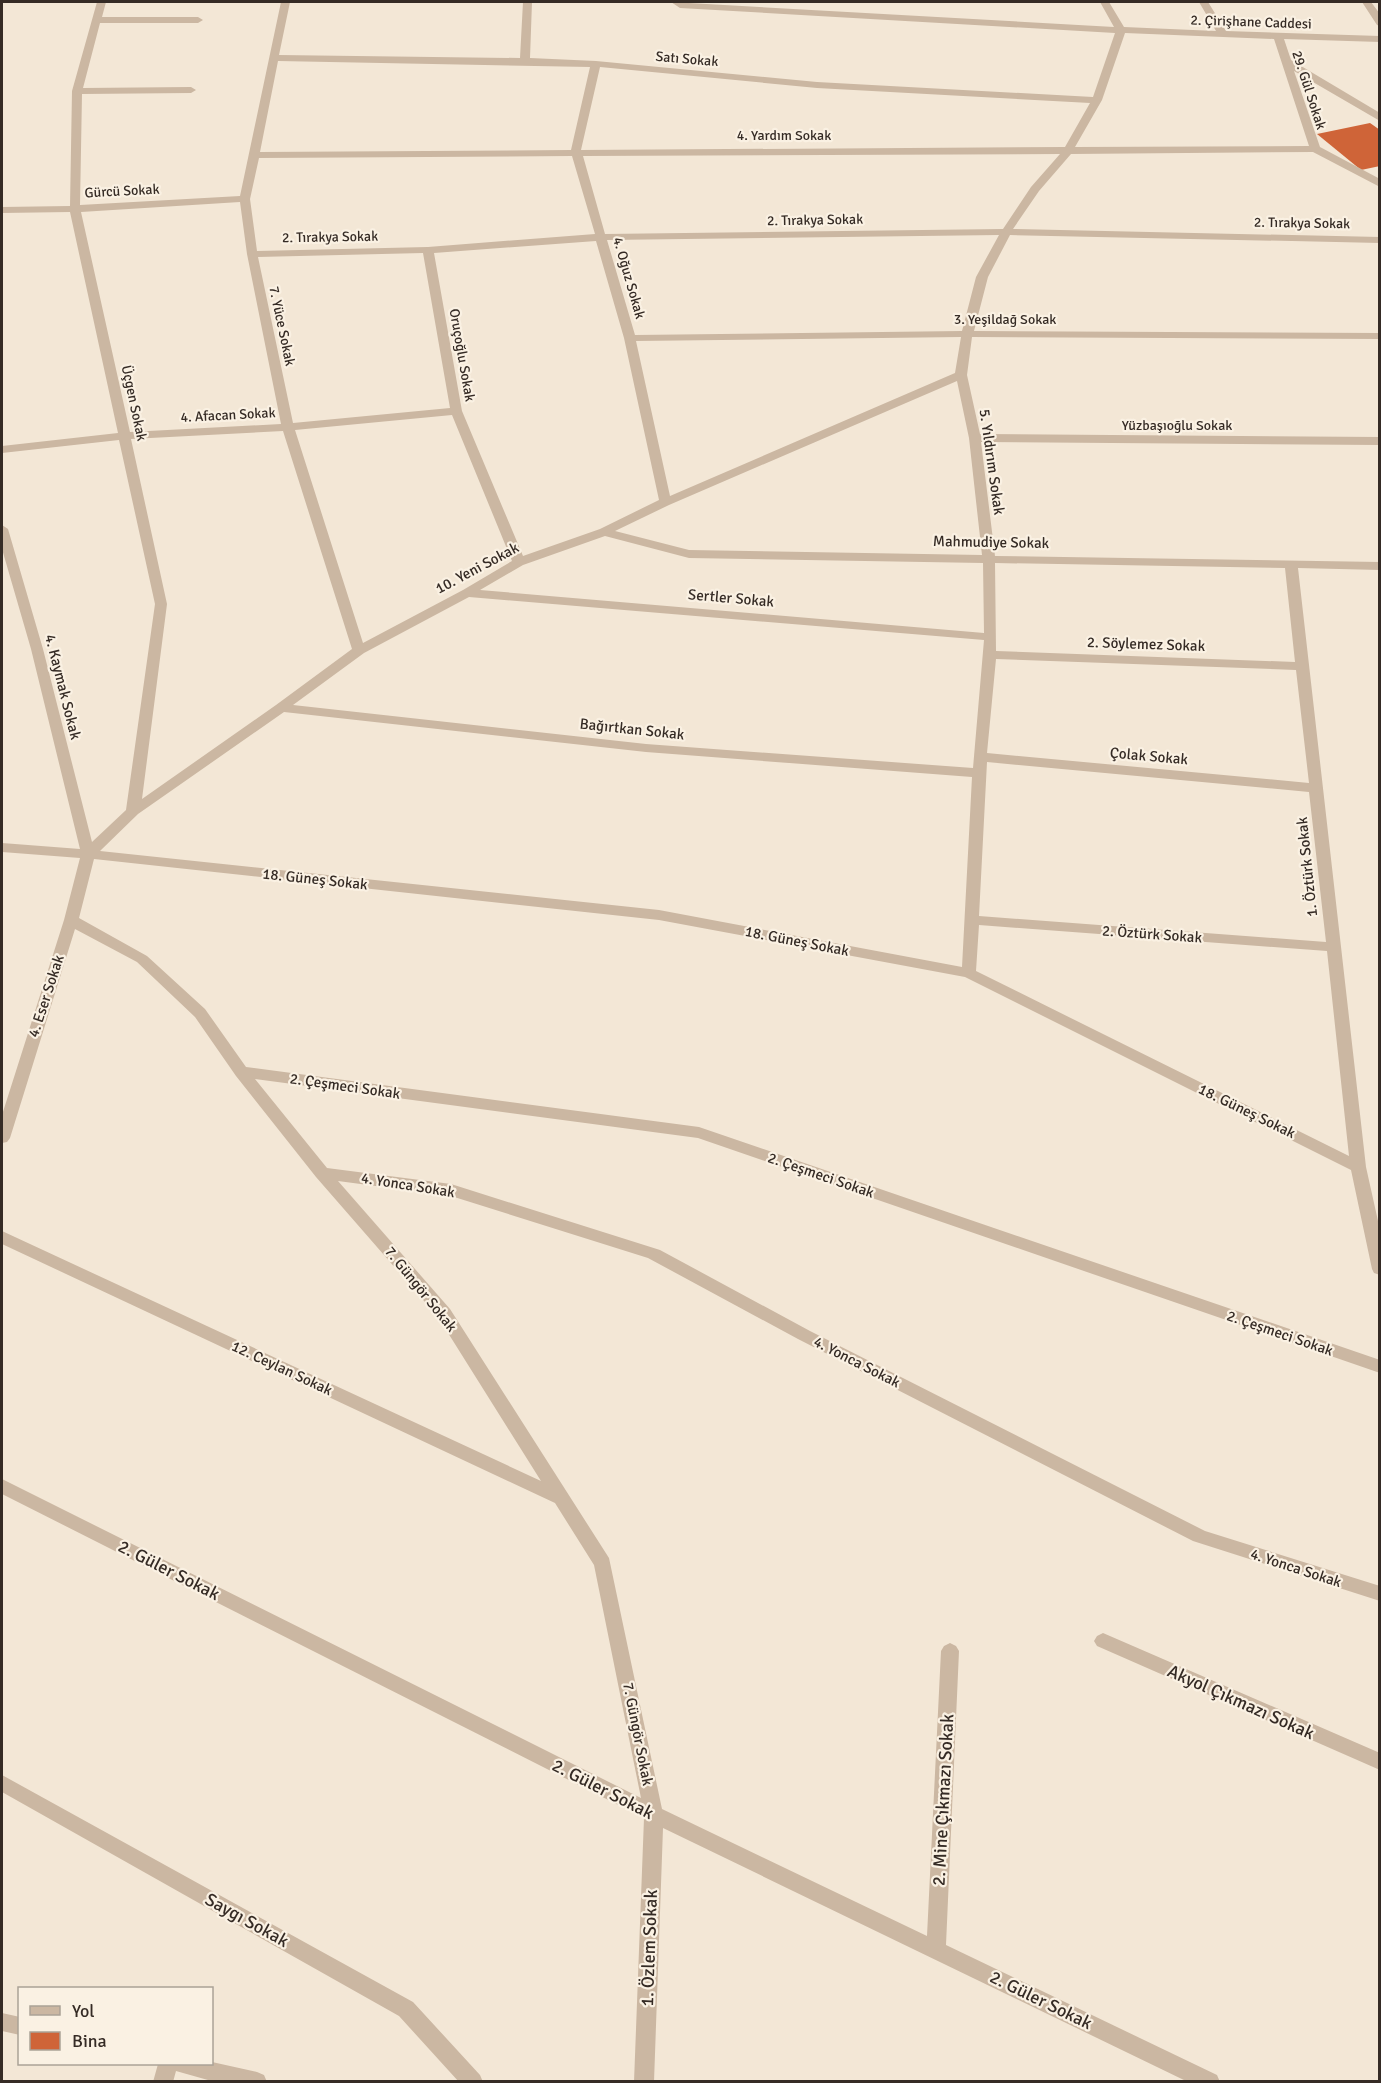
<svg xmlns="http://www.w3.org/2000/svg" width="1381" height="2083" font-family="Signika,sans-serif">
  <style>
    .building { fill: #cf6438 }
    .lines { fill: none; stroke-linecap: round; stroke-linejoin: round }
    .minor { fill: #cbb7a2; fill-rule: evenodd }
    .labels { text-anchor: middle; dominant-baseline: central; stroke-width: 4.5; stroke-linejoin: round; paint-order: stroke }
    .far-street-label { font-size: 14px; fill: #352b25; stroke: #faf1e3 }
    .street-label { font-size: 15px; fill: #352b25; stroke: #faf1e3 }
    .near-street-label { font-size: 18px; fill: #352b25; stroke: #faf1e3 }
  </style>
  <rect width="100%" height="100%" fill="#f3e7d6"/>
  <path class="building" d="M1370,123L1380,130V166L1361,170L1317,134Z"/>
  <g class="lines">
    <path class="minor" d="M97,2H106L102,17H198L203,20L198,23H100L83,88L191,87L196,90L191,93L82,94L80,205L240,196L281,2H290L279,55L520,58L523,2H532L530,58L596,61L817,82L1093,97L1115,33L680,8L671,2L1114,27L1100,2H1109L1124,27L1216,31L1199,2H1208L1226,31L1380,36V42L1284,39L1291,60L1380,113V121L1294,71L1320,147L1380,179V187L1313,152L1071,154L1039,191L1013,229L1380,237V243L1010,235L988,277L974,331L1380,333V339L972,337L967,375L980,434L1380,437V445L981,442L995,556L1380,562V570L1298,568L1366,1167L1380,1230V1275L1374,1273L1372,1269L1351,1170L965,977L659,920L94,859L79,918L147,956L205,1009L246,1067L699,1127L1380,1360V1373L698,1138L255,1079L327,1168L451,1184L660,1250L810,1331L1205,1531L1380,1586V1601L1193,1541L798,1339L648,1258L451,1196L338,1181L450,1309L609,1558L662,1809L927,1936L941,1651L944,1646L950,1643L956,1646L959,1651L946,1945L1217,2075L1220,2082H1188L663,1828L654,2082H634L644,1818L2,1494V1479L641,1798L594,1565L555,1503L2,1244V1231L541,1481L438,1317L316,1177L236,1076L195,1017L137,962L75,929L10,1138L7,1142L2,1143V1115L64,920L80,858L2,852V843L80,849L31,649L2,549V525L8,529L43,649L92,842L126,810L155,604L119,440L2,453V446L118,433L70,212L2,213V207L70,206L72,91ZM1125,33L1274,39L1309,146L1075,147L1102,100ZM278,61L590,67L571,150L260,152ZM600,67L817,88L1090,103L1065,147L581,150ZM1060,154L1031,187L1003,229L605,234L583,156ZM572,156L595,234L428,247L257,251L250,199L259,158ZM240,202L247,254L281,424L130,432L81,212ZM999,235L976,277L962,331L635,335L607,240ZM596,241L624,338L659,500L600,529L523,556L462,411L434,253ZM423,253L450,408L293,423L258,257ZM961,337L955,373L670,496L636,341ZM957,381L969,438L982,555L689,550L615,531L669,505ZM452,415L512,561L463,590L363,643L295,430ZM283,431L352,649L276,705L142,799L167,604L131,439ZM605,536L689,558L983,563L984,633L480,590L523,565ZM995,563L1285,568L1295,662L996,651ZM469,597L984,640L973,768L646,744L293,705L364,653ZM996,659L1296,670L1309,783L987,753ZM284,712L646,752L972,777L962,967L659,910L100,851L138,814ZM987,762L1309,792L1326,942L979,916ZM979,925L1327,951L1349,1156L976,971Z
      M1362,2H1371L1380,14V26L1377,25Z
      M1103,1633L1380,1753V1770L1097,1646L1094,1641L1097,1636Z
      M2,1775L413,2002L480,2075L483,2082H459L399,2016L2,1792Z
      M2,2013L20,2017V2035L2,2031Z
      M212,2062L257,2072L264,2075L267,2082H215L176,2071L173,2082H153L158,2064H212Z"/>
  </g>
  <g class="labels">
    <g class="far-street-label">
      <text transform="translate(1251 22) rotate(2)">2. Çirişhane Caddesi</text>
      <text transform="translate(687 59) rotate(5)">Satı Sokak</text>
      <text transform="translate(1309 90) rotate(72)">29. Gül Sokak</text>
      <text x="784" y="135">4. Yardım Sokak</text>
      <text transform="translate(122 191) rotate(-3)">Gürcü Sokak</text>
      <text transform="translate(815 220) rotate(-1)">2. Tırakya Sokak</text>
      <text transform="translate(1302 223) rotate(1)">2. Tırakya Sokak</text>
      <text transform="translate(330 237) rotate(-1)">2. Tırakya Sokak</text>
      <text transform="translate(629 278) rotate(74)">4. Oğuz Sokak</text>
      <text x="1005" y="319">3. Yeşildağ Sokak</text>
      <text transform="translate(282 326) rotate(78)">7. Yüce Sokak</text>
      <text transform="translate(462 355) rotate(80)">Oruçoğlu Sokak</text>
      <text transform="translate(134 403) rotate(78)">Üçgen Sokak</text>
      <text transform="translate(228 415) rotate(-3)">4. Afacan Sokak</text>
      <text x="1177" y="425">Yüzbaşıoğlu Sokak</text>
    </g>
    <g class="street-label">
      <text transform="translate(992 462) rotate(82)">5. Yıldırım Sokak</text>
      <text transform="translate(991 542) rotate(1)">Mahmudiye Sokak</text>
      <text transform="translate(477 568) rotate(-28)">10. Yeni Sokak</text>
      <text transform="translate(731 598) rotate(5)">Sertler Sokak</text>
      <text transform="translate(1146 644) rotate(2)">2. Söylemez Sokak</text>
      <text transform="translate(63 687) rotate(76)">4. Kaymak Sokak</text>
      <text transform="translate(632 729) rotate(6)">Bağırtkan Sokak</text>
      <text transform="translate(1149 756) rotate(5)">Çolak Sokak</text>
      <text transform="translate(1307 867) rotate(-96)">1. Öztürk Sokak</text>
      <text transform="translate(315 879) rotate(6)">18. Güneş Sokak</text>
      <text transform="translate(1152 934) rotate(4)">2. Öztürk Sokak</text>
      <text transform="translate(797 941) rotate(11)">18. Güneş Sokak</text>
      <text transform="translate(46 996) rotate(-72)">4. Eser Sokak</text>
      <text transform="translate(345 1086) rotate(8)">2. Çeşmeci Sokak</text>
      <text transform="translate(1247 1111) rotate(26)">18. Güneş Sokak</text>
      <text transform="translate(821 1175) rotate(19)">2. Çeşmeci Sokak</text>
      <text transform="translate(408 1185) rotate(9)">4. Yonca Sokak</text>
      <text transform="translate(421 1289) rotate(51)">7. Güngör Sokak</text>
      <text transform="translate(1280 1333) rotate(19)">2. Çeşmeci Sokak</text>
      <text transform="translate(857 1362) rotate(27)">4. Yonca Sokak</text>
      <text transform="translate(282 1368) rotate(25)">12. Ceylan Sokak</text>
      <text transform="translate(1296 1568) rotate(18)">4. Yonca Sokak</text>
      <text transform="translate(638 1734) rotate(79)">7. Güngör Sokak</text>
    </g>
    <g class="near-street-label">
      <text transform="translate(169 1570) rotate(27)">2. Güler Sokak</text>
      <text transform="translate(1241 1702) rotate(24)">Akyol Çıkmazı Sokak</text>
      <text transform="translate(603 1789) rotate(27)">2. Güler Sokak</text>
      <text transform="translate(943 1800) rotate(-87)">2. Mine Çıkmazı Sokak</text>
      <text transform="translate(247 1920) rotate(29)">Saygı Sokak</text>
      <text transform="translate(649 1948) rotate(-88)">1. Özlem Sokak</text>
      <text transform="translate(1041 2000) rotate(26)">2. Güler Sokak</text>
    </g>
  </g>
  <rect width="1381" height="2083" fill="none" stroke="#352b25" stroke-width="6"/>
  <rect x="18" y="1987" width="195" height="78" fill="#faf1e3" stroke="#aba297" stroke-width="1.5"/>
  <rect x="30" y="2006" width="30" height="9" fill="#cbb7a2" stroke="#aba297" stroke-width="1.5"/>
  <text x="72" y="2017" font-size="18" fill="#352b25">Yol</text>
  <rect x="30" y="2032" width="30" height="18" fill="#cf6438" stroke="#aba297" stroke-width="1.5"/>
  <text x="72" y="2047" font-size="18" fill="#352b25">Bina</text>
</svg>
